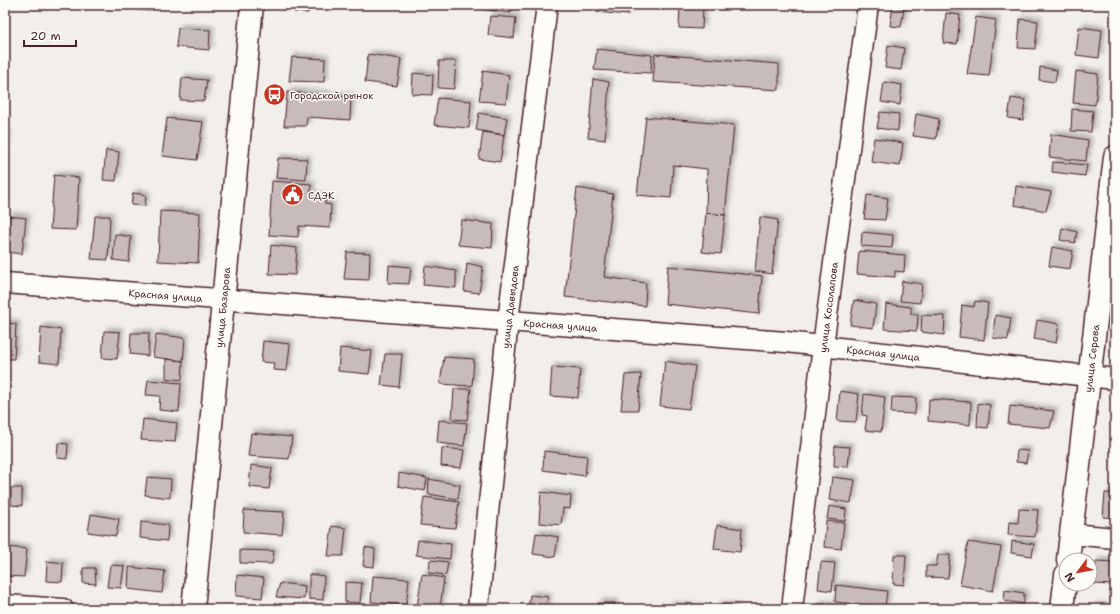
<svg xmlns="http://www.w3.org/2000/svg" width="1120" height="614" font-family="'Shantell Sans',sans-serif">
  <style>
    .building { fill: #c8bbbb; stroke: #4a1f2b; filter: url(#shadow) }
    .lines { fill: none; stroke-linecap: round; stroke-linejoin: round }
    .minor-casing { stroke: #4a1f2b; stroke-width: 23 }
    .tertiary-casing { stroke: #4a1f2b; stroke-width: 25 }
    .secondary-casing { stroke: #4a1f2b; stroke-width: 25 }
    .minor { stroke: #fdfcf7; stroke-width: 20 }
    .tertiary { stroke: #fdfcf7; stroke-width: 22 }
    .secondary { stroke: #fdfcf7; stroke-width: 22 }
    .labels { text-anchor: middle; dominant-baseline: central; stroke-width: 3; stroke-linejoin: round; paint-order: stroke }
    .poi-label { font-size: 10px; fill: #4a1f2b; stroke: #fdfcf7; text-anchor: start }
    .street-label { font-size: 10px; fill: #4a1f2b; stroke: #fdfcf7 }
  </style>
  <defs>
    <filter id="shadow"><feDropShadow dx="3.5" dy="-3.5" stdDeviation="2" flood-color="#0004"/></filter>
  </defs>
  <rect width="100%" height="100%" fill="#f2efeb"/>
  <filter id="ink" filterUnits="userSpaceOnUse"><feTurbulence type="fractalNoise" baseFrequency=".025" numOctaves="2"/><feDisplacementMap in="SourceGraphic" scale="8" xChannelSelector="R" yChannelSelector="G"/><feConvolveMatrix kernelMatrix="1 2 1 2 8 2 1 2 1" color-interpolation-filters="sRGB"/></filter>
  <g filter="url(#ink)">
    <path class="building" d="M130,5H150V11L130,9Z
      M294,5H309L308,13L294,12Z
      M480,5H512L511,13L480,9Z
      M597,5H628V15L596,12Z
      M680,5H703L702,29L679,28Z
      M893,5L904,8L901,27L890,26Z
      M946,13L960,15L957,44L943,43Z
      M490,16L516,18L514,38L488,35Z
      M976,17L996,20L989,76L967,74Z
      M1020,19L1038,21L1035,49L1018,48Z
      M1079,27L1102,30L1099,58L1076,55Z
      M178,28L210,30L209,50L176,47Z
      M888,45L904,48L901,70L885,68Z
      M597,49L652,55L651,73L594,70Z
      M368,54L401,59L397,86L365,82Z
      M655,54L779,64V90L653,82Z
      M292,57L325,59L324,82L289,81Z
      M439,61H456L454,89L438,88Z
      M1040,67L1057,70L1055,82L1039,80Z
      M483,71L509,75L506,103L479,101Z
      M1076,71L1098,74L1095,105L1073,103Z
      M413,73L433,75L432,95L412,94Z
      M182,78L207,80L204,101L180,100Z
      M593,79L609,82L605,140L588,138Z
      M884,82L902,85L900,105L881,102Z
      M287,92L351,97L350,120L307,117L306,126H284Z
      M438,98L471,101L469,128L434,125Z
      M1011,98L1025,100L1023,120L1008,118Z
      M1072,109L1093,111L1091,132L1071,131Z
      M880,112L899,114L898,131L877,128Z
      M479,113L507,118L504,135L476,130Z
      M916,114L939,119L936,139L913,136Z
      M646,117L734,125L725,215L706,213L707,169L673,165L671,198L637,195Z
      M167,118L203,122L197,160L162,156Z
      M483,132L504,135L500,162L479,159Z
      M5,133H7L5,151Z
      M1051,134L1088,140L1086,161L1049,157Z
      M874,138L903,143L900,166L871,162Z
      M106,150L119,152L116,181L103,180Z
      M278,158L307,159L306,180L276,178Z
      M1053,162L1087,165L1085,176L1052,172Z
      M54,175L79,178L76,230L50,229Z
      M272,181L311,184V196L325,197V204L331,205L330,228L299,226L298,237L269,235Z
      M1016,186L1051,192L1046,211L1014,205Z
      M577,188L613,194L604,277L646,283L645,306L565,297Z
      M133,193L146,195L145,206L131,205Z
      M867,195L888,198L885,220L864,219Z
      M160,211L200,213L198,263L158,261Z
      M706,213L725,215L721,254L702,252Z
      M9,216L26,218L22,254L6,252Z
      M95,216H110L108,260L91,259Z
      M760,217L778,220L772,274L755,271Z
      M461,220L493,224L492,248L458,245Z
      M1062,228L1077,232L1075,243L1060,240Z
      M862,232L893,235L892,248L861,246Z
      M115,234L131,237L129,262L113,260Z
      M271,245L297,248L295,275L269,274Z
      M1052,247L1073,251L1070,269L1049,266Z
      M859,251L905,255L904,272L895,271V277L857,274Z
      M347,252L370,253L369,280L344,279Z
      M467,263L483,267L479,293L464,291Z
      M389,265L411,267L409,284L388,283Z
      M425,266L456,271V288L423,285Z
      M668,266L762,276L759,314L665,304Z
      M902,281L922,284L920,303L900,301Z
      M854,300L876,304L873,328L850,325Z
      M975,301L988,303L984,340L959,337L962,305L974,307Z
      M886,304L911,307V314H918L917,331L884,329Z
      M922,315L945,316L944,335L921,332Z
      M995,315L1011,318L1008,340L993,338Z
      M1037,320L1059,324L1056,343L1034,339Z
      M5,323L16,324L14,359H5Z
      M41,327L61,330L59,364L39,362Z
      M104,331L120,332L117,359L102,358Z
      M131,333H149L148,356L130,354Z
      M156,334L185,338L183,361L153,357Z
      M263,341L290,344L287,371L273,370L274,363L261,362Z
      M340,348L372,351L369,374L338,371Z
      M385,354H402L399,387L381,385Z
      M444,357L474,359L472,386L440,384Z
      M166,359L183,361L182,380L166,378Z
      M665,361L695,366L689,409L660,406Z
      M552,367L580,369L578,398L550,396Z
      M641,374L638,410H621L625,375Z
      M148,380L181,383L179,412L159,410L160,396L146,395Z
      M454,389H471L467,420L452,419Z
      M840,391L859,394L856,422L837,421Z
      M864,394L885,397L881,432L865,430L867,416L862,415Z
      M892,397L916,398L915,414L891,413Z
      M929,399L971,402L970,425L928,421Z
      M978,403L990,405L988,428L977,427Z
      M1010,406L1054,411L1050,428L1008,424Z
      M1113,414H1115V433H1111Z
      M143,419L177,423L175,442L141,440Z
      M439,420L467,423L464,446L437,443Z
      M251,433L292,437L289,459L248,456Z
      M58,443L68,444L67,459L57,458Z
      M835,446L850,447L848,467L834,466Z
      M442,448L464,450L461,468L441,466Z
      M1017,450L1028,451L1026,463L1016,462Z
      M544,451L587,456L585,476L543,470Z
      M251,465L272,468L269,489L249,487Z
      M399,473L427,478L425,491L398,486Z
      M147,477L171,479L170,498L145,495Z
      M832,477L855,480L851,503L829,500Z
      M429,479L460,485L458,499L428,494Z
      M11,488H22V506L11,505Z
      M541,492L571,496L570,509L563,508L561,525L539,523Z
      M1105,493H1115V518L1103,517Z
      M424,497L459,502L455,528L420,525Z
      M829,506L846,509L845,521L827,519Z
      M1019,509L1038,510L1035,537L1008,535L1009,522L1018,523Z
      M244,510L284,512L282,535L243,532Z
      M91,514L119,519L116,536L88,532Z
      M826,521L844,523L841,549L824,547Z
      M141,522L168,525L167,541L140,538Z
      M717,525L742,529L740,552L714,549Z
      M332,526L346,528L343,556H328Z
      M536,533L558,537L555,557L533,554Z
      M418,540L451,544L450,559L416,555Z
      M1012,541L1034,544L1032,556L1011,553Z
      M968,542L1001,547L993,591L960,585Z
      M6,547L27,549L24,577L5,576Z
      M365,547L375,549L374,567L363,566Z
      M240,550L274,551L272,564L240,563Z
      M894,555H906L904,585L893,584Z
      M938,555H950L948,578L926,577V566H936Z
      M430,560L448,562L446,575L429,573Z
      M47,561L63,563L62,582L46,581Z
      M1096,561L1113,562V585L1094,584Z
      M821,562L835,563L832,591L818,589Z
      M110,565L124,566L121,588L107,587Z
      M129,567L165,571L162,593L128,589Z
      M83,568H95L96,584L83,583Z
      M309,574L324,576L323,600L309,599Z
      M422,574L444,578L440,608L417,607Z
      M237,575L264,578L262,598L236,596Z
      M373,576L409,579L406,605L371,602Z
      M345,582L362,583L360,603L345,602Z
      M280,583L305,586L304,599L276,597Z
      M836,585L887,591L885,607L835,602Z
      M1005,590L1024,593V604L1004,601Z
      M530,595L548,597L546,608L552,609H528Z
      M598,603H615L614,609H598Z
      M817,604L830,605V609H817Z
      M669,605L700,608V609H669Z
      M717,605L736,607L735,609H716Z
      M1093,606L1115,608V609H1093Z"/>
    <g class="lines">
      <defs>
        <g id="minor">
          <path id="s1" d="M5,283L786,342L1115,379"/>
          <path d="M1071,534L1115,538"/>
          <path d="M5,605L63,609"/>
          <path id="s2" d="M478,609L508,321L547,5"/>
          <path id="s3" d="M792,609L823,346L868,5"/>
        </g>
        <g id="tertiary">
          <path id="s4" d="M1068,560L1115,157"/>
          <path d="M1062,609L1066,575"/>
        </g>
        <g id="secondary">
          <path id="s5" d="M193,609L252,5"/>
        </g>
      </defs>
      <use href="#minor" class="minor-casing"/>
      <use href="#tertiary" class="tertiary-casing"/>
      <use href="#secondary" class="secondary-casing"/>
      <use href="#minor" class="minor"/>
      <use href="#tertiary" class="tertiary"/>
      <use href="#secondary" class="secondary"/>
    </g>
  </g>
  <defs>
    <symbol id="bus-disc" viewBox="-11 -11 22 22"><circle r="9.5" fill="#c8321e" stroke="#fdfcf7"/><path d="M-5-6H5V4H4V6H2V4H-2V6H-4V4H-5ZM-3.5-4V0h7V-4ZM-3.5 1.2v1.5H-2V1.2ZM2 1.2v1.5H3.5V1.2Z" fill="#fff"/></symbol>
    <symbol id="civic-disc" viewBox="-11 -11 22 22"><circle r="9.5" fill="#c8321e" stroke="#fdfcf7"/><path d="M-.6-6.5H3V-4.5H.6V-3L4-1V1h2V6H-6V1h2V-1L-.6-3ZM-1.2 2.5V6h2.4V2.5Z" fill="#fff"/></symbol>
  </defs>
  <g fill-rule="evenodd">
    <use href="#bus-disc" x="262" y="82" width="25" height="25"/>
    <use href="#civic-disc" x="280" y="182" width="25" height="25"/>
  </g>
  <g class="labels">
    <g class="poi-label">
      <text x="290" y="95">Городской рынок</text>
      <text x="308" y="195">СДЭК</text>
    </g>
    <g class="street-label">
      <text stroke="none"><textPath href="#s1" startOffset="161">Красная улица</textPath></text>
      <text stroke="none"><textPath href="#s5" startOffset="303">улица Базарова</textPath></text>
      <text stroke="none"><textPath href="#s2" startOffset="304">улица Давыдова</textPath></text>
      <text stroke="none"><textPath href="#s3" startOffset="304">улица Косолапова</textPath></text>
      <text stroke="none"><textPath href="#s1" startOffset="557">Красная улица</textPath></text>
      <text stroke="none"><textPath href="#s1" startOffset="881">Красная улица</textPath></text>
      <text stroke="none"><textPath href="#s4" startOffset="203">улица Серова</textPath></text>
    </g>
  </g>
  <rect width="1120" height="614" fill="none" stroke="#fdfcf7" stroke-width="20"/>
  <rect x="10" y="10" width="1100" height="594" fill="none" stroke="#4a1f2b" stroke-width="1.5" filter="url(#ink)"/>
  <g transform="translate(1078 572) rotate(238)"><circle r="19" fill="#fdfcf7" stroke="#b5a4a5"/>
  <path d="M0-3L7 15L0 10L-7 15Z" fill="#c8321e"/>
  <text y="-6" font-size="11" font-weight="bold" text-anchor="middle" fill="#4a1f2b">N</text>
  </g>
  <path d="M24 40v6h52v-6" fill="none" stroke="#4a1f2b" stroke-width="2"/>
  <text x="30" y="40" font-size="12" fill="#4a1f2b" stroke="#fdfcf7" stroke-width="3" paint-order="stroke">20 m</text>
</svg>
